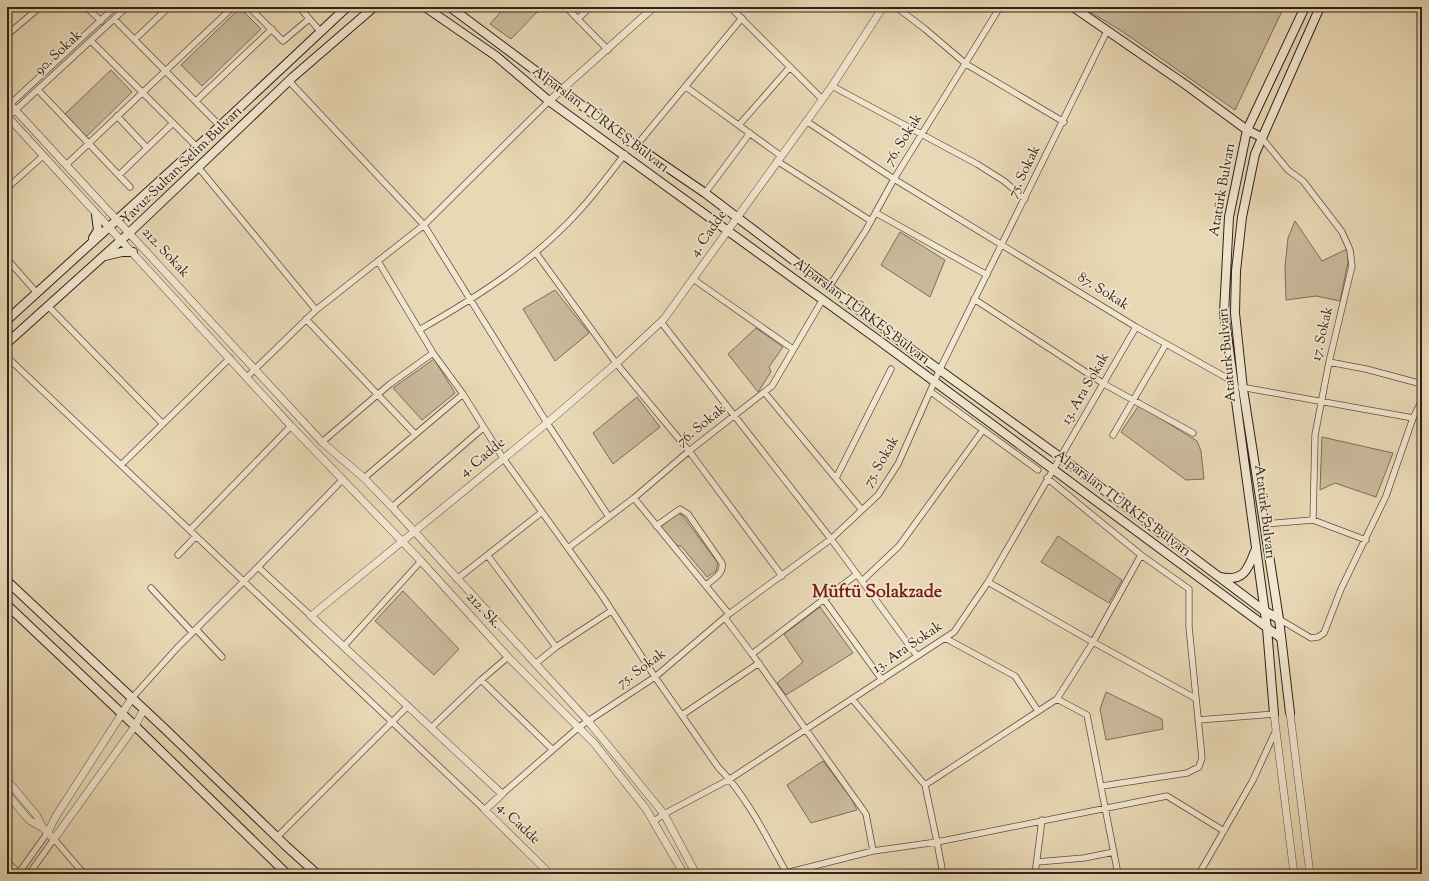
<svg xmlns="http://www.w3.org/2000/svg" width="1429" height="881" font-family="'Sorts Mill Goudy',serif">
  <style>
    .green { fill: #c9b99b; stroke: #7c6e5a }
    .lines { fill: none; stroke-linecap: round; stroke-linejoin: round }
    .minor-casing { stroke: #5e5041; stroke-width: 7 }
    .tertiary-casing { stroke: #5e5041; stroke-width: 8 }
    .secondary-casing { stroke: #2f231a; stroke-width: 10 }
    .minor { stroke: #f1e6cf; stroke-width: 5.5 }
    .tertiary { stroke: #f1e6cf; stroke-width: 7 }
    .secondary { stroke: #f1e6cf; stroke-width: 8 }
    .labels { text-anchor: middle; dominant-baseline: central; stroke-width: 3.5; stroke-linejoin: round; paint-order: stroke }
    .street-label { font-size: 14px; fill: #2f231a; stroke: #f1e6cf }
    .district-label { font-size: 18px; font-weight: bold; fill: #7a1f14; stroke: #f1e6cf }
  </style>
  <rect width="100%" height="100%" fill="#e9d8b5"/>
  <filter id="stains"><feTurbulence type="fractalNoise" baseFrequency=".005" numOctaves="4"/><feColorMatrix values="0 0 0 0 .2 0 0 0 0 .09 0 0 0 0 .02 0 0 0 .5 -.17"/></filter>
  <radialGradient id="worn" r=".72"><stop offset=".6" stop-color="#630" stop-opacity="0"/><stop offset="1" stop-color="#630" stop-opacity=".3"/></radialGradient>
  <path class="green" d="M505,7H542L511,39L490,24Z
    M1082,7H1284L1235,110L1123,32Z
    M240,8L261,29L202,86L181,65Z
    M111,70L132,92L86,137L65,114Z
    M1295,221L1322,261L1347,249L1348,262L1340,301L1316,296L1286,300L1285,267L1288,238Z
    M900,232L945,260L930,297L881,265Z
    M555,290L589,333L555,361L523,309Z
    M756,328L783,347L769,367L771,372L758,392L728,354Z
    M434,359L455,393L422,420L393,388Z
    M637,397L660,427L613,464L593,433Z
    M1139,405L1197,441L1201,451L1204,479L1186,480L1121,432Z
    M1322,437L1393,453L1376,497L1335,483L1320,490Z
    M678,513L683,516L718,563L716,571L707,577L681,546L675,545L661,527Z
    M1058,536L1122,580L1109,603L1041,562Z
    M403,591L459,649L434,675L375,621Z
    M820,607L853,653L786,695L777,683L803,662L784,634Z
    M1106,692L1162,719L1163,729L1106,740L1100,709Z
    M823,761L851,798L857,810L811,823L787,785Z"/>
  <g class="lines">
    <defs>
      <path id="minor" d="M86,7L101,21
        M249,7L283,41L309,19
        M299,7L320,31
        M566,7L608,50
        M730,7L822,99
        M896,7L925,29L966,64L1064,122
        M114,19L220,126
        M578,19L590,7
        M7,35L40,7
        M135,39L169,7
        M91,41L197,147
        M289,81L424,225L549,101
        M832,86L977,164L1004,181L1025,199
        M686,87L781,156
        M38,90L130,187
        M196,101L272,29
        M7,107L115,7
        M117,116L147,148
        M8,117L127,7
        M806,121L894,179L1136,327L1234,382
        M739,125L790,67
        M1261,137L1288,170L1303,181L1342,232L1350,250L1352,266L1329,362L1315,435L1313,520L1265,524
        M636,146L742,18
        M777,161L871,221
        M66,165L233,7
        M198,167L316,310
        M119,175L173,123
        M7,188L43,156
        M705,193L750,133
        M876,213L987,275
        M536,253L616,363L689,451L782,576
        M7,259L37,293
        M693,279L793,349
        M829,287L866,230L894,179L1000,7
        M974,299L1104,384L1193,433
        M48,306L163,424
        M306,319L415,434
        M661,322L831,539L917,656
        M419,330C477,297 534,261 579,211C595,194 610,173 625,154
        M7,357L485,810
        M1329,362L1366,369L1422,384
        M247,377L316,310L378,261
        M1241,387L1413,418
        M931,392L1038,470
        M765,393L862,510
        M1113,435L1166,344
        M322,442L390,384L433,353
        M121,465L230,358
        M364,478L463,394
        M836,478L891,369
        M1047,478L1141,555L1189,589V627L1202,758L1199,767L1187,773L1102,786
        M634,498L729,614
        M392,507L483,428
        M609,517L547,423L424,225L378,261L433,353L463,394L503,458L601,594L655,677L718,767C746,795 768,839 787,874
        M1313,520L1366,540
        M656,526L680,509L688,514L722,563C724,574 713,579 706,585
        M190,530L291,426
        M568,548L634,498L689,451L772,386L823,299
        M178,555L196,536
        M1141,555L1093,642L1195,698
        M488,556L556,647
        M457,579L542,512
        M862,581L899,546L983,430
        M151,588L192,632
        M823,598L882,680
        M311,616L258,567L343,479
        M725,618L752,654L866,814L873,851
        M1279,619L1311,638L1318,637L1324,633L1341,589L1386,496L1413,418L1422,400
        M196,629L222,657
        M945,638L1015,676L1038,711
        M344,646L421,561
        M752,654L857,574
        M535,664L556,647L611,611
        M481,680L552,749
        M132,698L177,648L258,567
        M1057,699L1087,715L1118,874
        M682,715L759,663
        M1198,720L1274,714
        M431,728L481,680L508,657
        M925,785L1057,699L1093,642L988,582
        M502,794L579,727L655,677L729,614L831,539L878,495L898,464L940,369L1107,31
        M654,821L664,814L730,779L954,632L988,582L1136,327
        M277,837L408,706
        M7,862L19,873
        M1037,862L1084,858L1114,852
        M786,873L873,851L937,842L925,785L852,699
        M18,874L48,832
        M29,874L54,839L84,874
        M943,874L937,842L1167,796L1224,831
        M1035,874L1042,820
        M1199,874L1253,780L1276,730"/>
      <path id="tertiary" d="M7,101L322,442L364,478L392,507L588,721L629,771L664,814L696,874
        M549,101L654,7
        M7,116L291,426L421,561L508,657L594,743L646,809L684,874
        M1290,713L1310,874
        M1274,714L1294,874
        M7,780L37,816L43,828L54,839L135,726L144,709
        M7,794L29,820L43,828
        M48,832L56,816L132,698
        M550,874L485,810L502,794L311,616L547,423L619,361L664,319L832,86L883,7"/>
      <path id="secondary" d="M425,7L496,56L549,101L881,342L1281,638
        M450,7L636,146L705,193L905,345L1060,457L1263,610L1279,619
        M1073,7L1186,85L1247,130L1261,137
        M93,238L98,230L96,215
        M105,256L122,252H133
        M7,320L220,126L347,7
        M7,343L129,233L293,77L374,7
        M1220,577C1243,582 1248,570 1255,551
        M7,581L165,729L286,846L317,874
        M7,605L135,726L287,874
        M1290,713L1279,619L1243,389L1235,313L1236,271L1242,217L1255,154L1320,7
        M1274,714L1267,628L1224,313L1229,217L1247,130L1305,7"/>
    </defs>
    <use href="#minor" class="minor-casing"/>
    <use href="#tertiary" class="tertiary-casing"/>
    <use href="#secondary" class="secondary-casing"/>
    <use href="#minor" class="minor"/>
    <use href="#tertiary" class="tertiary"/>
    <use href="#secondary" class="secondary"/>
  </g>
  <g class="labels">
    <g class="street-label">
      <text transform="translate(59 53) rotate(-43)">90. Sokak</text>
      <text transform="translate(600 120) rotate(37)">Alparslan TÜRKEŞ Bulvarı</text>
      <text transform="translate(904 140) rotate(-58)">76. Sokak</text>
      <text transform="translate(182 166) rotate(-44)">Yavuz Sultan Selim Bulvarı</text>
      <text transform="translate(1025 172) rotate(-64)">75. Sokak</text>
      <text transform="translate(1223 190) rotate(-80)">Atatürk Bulvarı</text>
      <text transform="translate(709 234) rotate(-55)">4. Cadde</text>
      <text transform="translate(165 253) rotate(47)">212. Sokak</text>
      <text transform="translate(1103 292) rotate(32)">87. Sokak</text>
      <text transform="translate(861 312) rotate(37)">Alparslan TÜRKEŞ Bulvarı</text>
      <text transform="translate(1323 334) rotate(-77)">17. Sokak</text>
      <text transform="translate(1228 355) rotate(-95)">Ataturk Bulvarı</text>
      <text transform="translate(1086 389) rotate(-60)">13. Ara Sokak</text>
      <text transform="translate(702 426) rotate(-39)">76. Sokak</text>
      <text transform="translate(483 458) rotate(-39)">4. Cadde</text>
      <text transform="translate(882 462) rotate(-60)">75. Sokak</text>
      <text transform="translate(1122 504) rotate(37)">Alparslan TÜRKEŞ Bulvarı</text>
      <text transform="translate(1264 512) rotate(83)">Atatürk Bulvarı</text>
      <text transform="translate(483 611) rotate(47)">212. Sk.</text>
      <text transform="translate(908 648) rotate(-34)">13. Ara Sokak</text>
      <text transform="translate(642 669) rotate(-36)">75. Sokak</text>
      <text transform="translate(518 824) rotate(44)">4. Cadde</text>
    </g>
    <g class="district-label">
      <text x="877" y="593">Müftü Solakzade</text>
    </g>
  </g>
  <rect width="1429" height="881" fill="none" stroke="#e9d8b5" stroke-width="24"/>
  <rect x="8" y="8" width="1413" height="865" fill="none" stroke="#2f231a" stroke-width="2"/>
  <rect x="12" y="12" width="1405" height="857" fill="none" stroke="#2f231a"/>
  <rect width="100%" height="100%" filter="url(#stains)"/>
  <rect width="100%" height="100%" fill="url(#worn)"/>
</svg>
